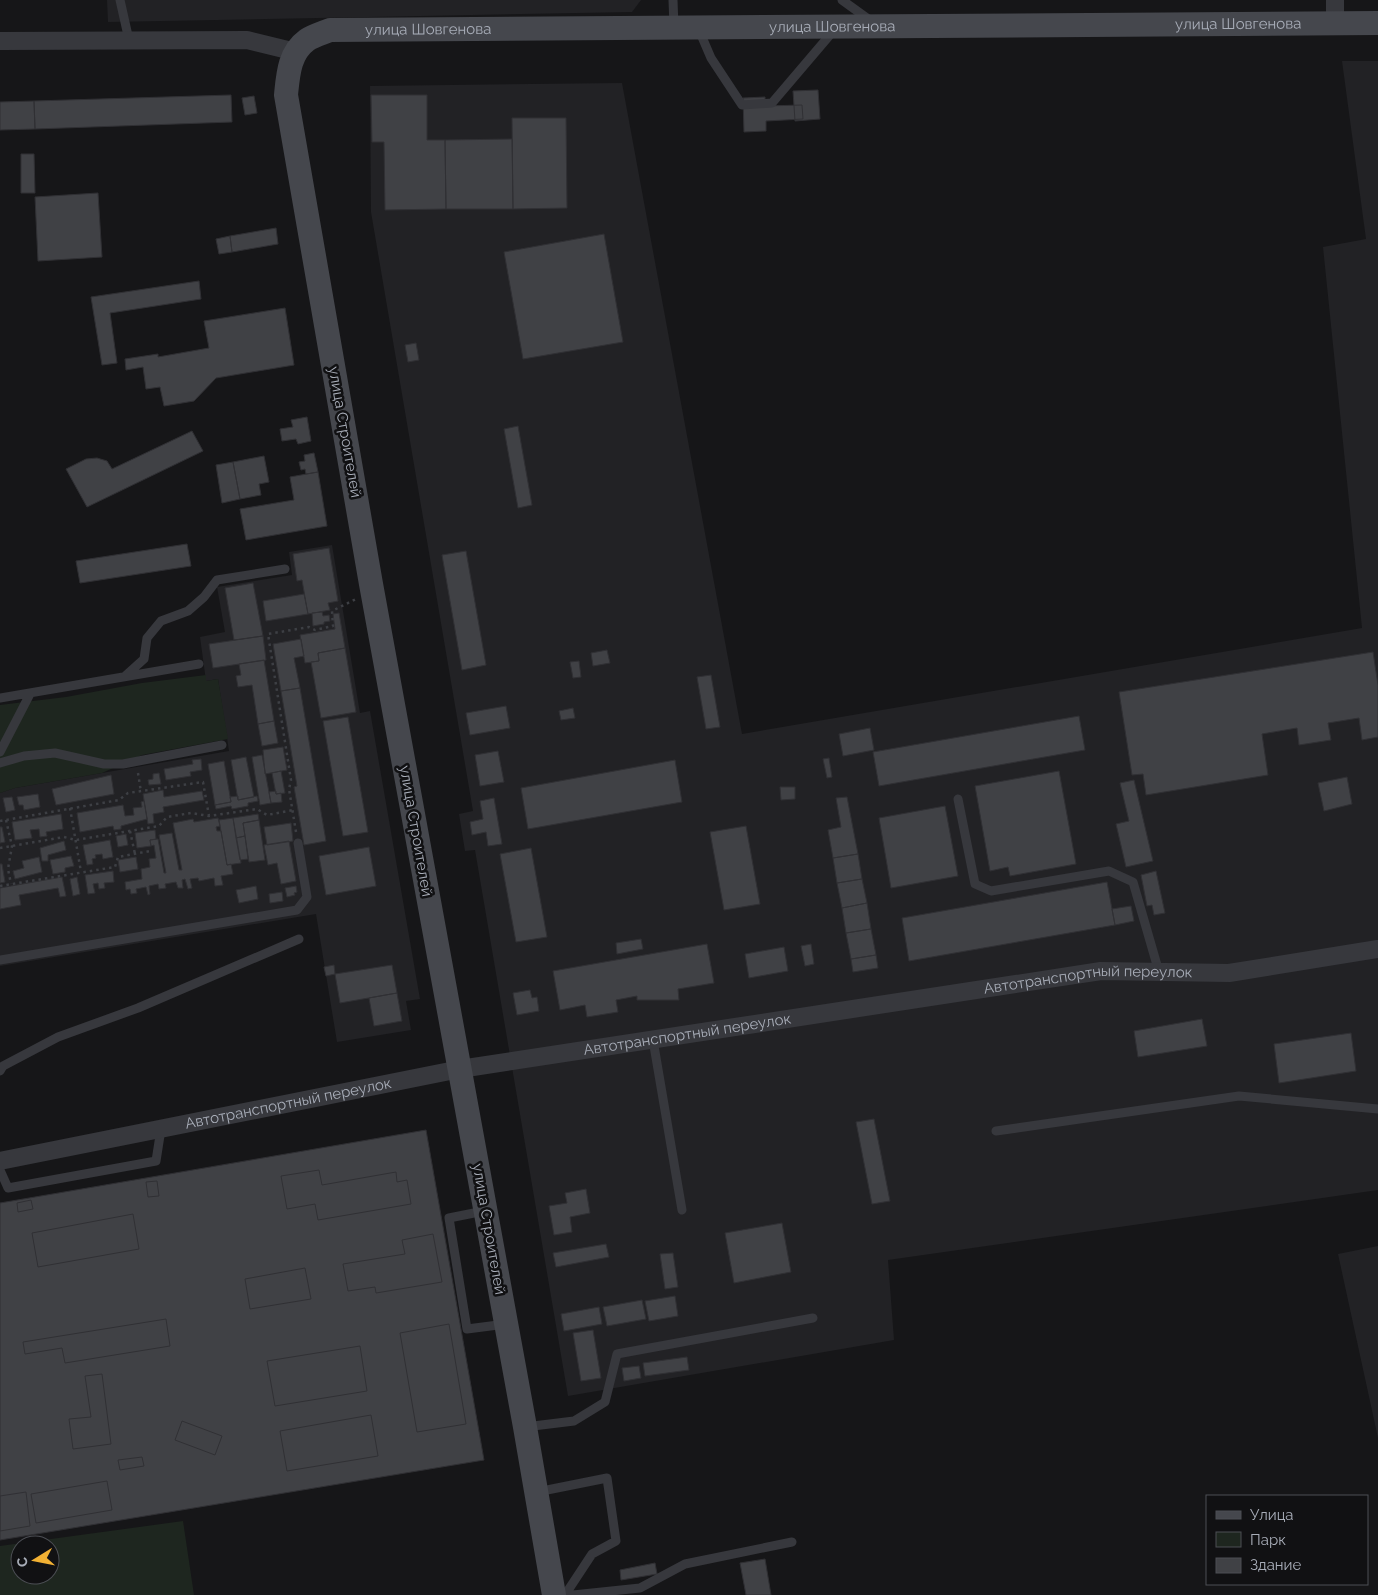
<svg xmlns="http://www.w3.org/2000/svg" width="1378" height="1595" font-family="Raleway,sans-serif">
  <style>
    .built { fill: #222225 }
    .green { fill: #1e261f; fill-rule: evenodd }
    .building { fill: #404145; stroke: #303034 }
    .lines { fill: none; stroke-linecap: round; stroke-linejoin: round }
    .path { stroke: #3d3f44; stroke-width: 2.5; stroke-dasharray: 2.5 4; stroke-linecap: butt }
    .lane { stroke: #37383d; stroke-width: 9 }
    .street { stroke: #37383d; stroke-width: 18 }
    .secondary { stroke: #45474d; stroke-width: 24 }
    .labels { text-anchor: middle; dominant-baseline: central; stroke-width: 5; stroke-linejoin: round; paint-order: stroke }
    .street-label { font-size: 15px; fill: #a8adb8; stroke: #111113 }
  </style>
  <rect width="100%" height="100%" fill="#161618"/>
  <path class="built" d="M107,0H641L632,12L108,22Z
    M1342,61H1378V1190L888,1260L894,1340L568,1396L475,850L465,851L459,814L473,811L371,212L370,86L622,83L742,734L1362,628L1323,247L1366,239Z
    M332,545L360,713L370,711L420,999L406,1001L411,1030L337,1042L316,914L0,966V793L15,788L229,751L218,679L206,681L200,637L225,632L217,587L292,575L289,552Z
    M1378,1246V1438L1338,1254Z"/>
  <path class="green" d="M206,675V681L218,679L228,739L142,755L102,773L15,788L0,793V705L66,697L142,683Z
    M183,1521L194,1595H0V1546ZM20,1545H50V1575H20Z"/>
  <path class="building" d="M818,90L820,119L795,121L793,91Z
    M231,95L232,122L35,129L34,101Z
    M371,95H427V140H445L446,209L385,210L384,142H372Z
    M254,96L257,113L245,115L242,98Z
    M765,97V106L802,105L803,119L766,121V131L744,132L743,98Z
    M34,101L35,129L0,130V102Z
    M512,118H566L567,208L513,209Z
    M512,139L513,209H446L445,140Z
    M21,154H34L35,193H21Z
    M98,193L102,257L38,261L35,197Z
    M276,228L278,244L232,252L230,236Z
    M604,234L623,342L523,359L504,252Z
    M230,236L232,252L219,254L216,239Z
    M199,281L201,299L110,313L117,363L102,365L91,297Z
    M285,308L294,365L216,378L194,401L164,406L160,387L146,389L143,367L126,370L125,359L158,354V357L209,348L204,321Z
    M416,343L419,360L408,362L405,345Z
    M307,417L311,441L298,444L296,439L282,441L280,429L293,427L291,420Z
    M518,426L532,505L518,508L504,429Z
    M192,431L203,451L87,507L66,469L86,459L97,458L107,461L112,469Z
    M314,453L318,472L306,474L305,469L301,470L299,462L305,461L304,455Z
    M264,456L269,482L259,484L261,495L240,499L233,462Z
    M233,462L240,499L222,503L216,465Z
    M318,472L327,526L246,540L240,509L294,500L290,477Z
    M187,544L191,566L80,583L76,561Z
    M329,548L338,601L328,603L330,610L308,614L302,580L297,581L293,554Z
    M466,551L486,665L462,670L442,555Z
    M253,583L263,636L234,640L225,588Z
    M304,594L308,614L266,621L263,601Z
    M322,612L323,616L329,615L330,621L324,622V624L313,626L312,613Z
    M339,613L345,648L318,653L319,661L305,663L300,635L335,629L333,614Z
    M263,636L266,660L213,668L209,644Z
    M301,639L304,656L294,658L300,688L281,691L273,644Z
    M345,648L356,712L321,718L311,662L319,661L318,653Z
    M607,650L610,663L593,666L591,653Z
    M1373,652L1378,685V737L1362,740L1359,718L1328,723L1331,740L1299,745L1297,728L1262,734L1268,775L1146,795L1143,774L1132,775L1119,692Z
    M264,660L274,721L258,724L252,685L238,687L236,676L241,675L239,664Z
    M579,661L581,677L573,678L570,662Z
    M711,675L720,727L706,729L697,677Z
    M300,688L326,841L304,845L294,787L297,786L281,691Z
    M506,706L510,728L470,735L466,713Z
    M573,708L575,718L561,720L559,711Z
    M1079,716L1085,750L879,786L873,752Z
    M348,717L368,832L343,836L323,721Z
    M274,721L278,743L262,746L258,724Z
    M870,728L874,750L843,756L839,734Z
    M283,747L287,770L265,774L263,750Z
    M498,751L504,782L480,786L475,755Z
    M262,755L271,803L260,805L252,757Z
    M246,757L254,797L238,800L231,760Z
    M829,758L832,777L827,778L823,759Z
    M201,759L202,770L190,772L191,776L166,780L164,769L193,764L192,760Z
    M675,760L682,802L528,829L521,788Z
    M224,761L231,802L215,805L208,764Z
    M281,771L285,793L276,794L272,773Z
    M1059,771L1076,864L1010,876L1008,867L990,871L975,786Z
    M159,773L161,784L149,785L148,780L153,779V774Z
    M111,775L114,794L56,805L52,789Z
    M1347,777L1352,804L1324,811L1318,783Z
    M1134,780L1153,861L1126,867L1116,824L1129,821L1120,783Z
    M780,787H795V799L781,800Z
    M163,790L164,797L202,791L204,800L163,807L164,812L153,814L154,823L148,824L143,794Z
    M276,791V794L281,793L282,802L271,803L269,792Z
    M38,794L40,807L24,810L23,805H19L17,797Z
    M238,796V800L257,796L258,801L248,803V806L232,809L231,806L216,809L215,805L231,802L230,797Z
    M12,797L15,810L6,812L3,798Z
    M847,797L858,854L833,858L828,830L841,827L836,798Z
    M494,798L502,844L488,846L486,832L472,835L470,822L483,819L480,801Z
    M144,801L147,819L121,826V829L114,830L113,826L80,832L77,813L123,805L125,816L134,815L133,808L142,807L141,802Z
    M945,806L958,876L891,888L879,818Z
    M61,814L63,829L46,832L47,836L40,837L39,829L30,830L32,838L15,840L12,822Z
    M258,814L259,820L243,823L245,836L236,838L233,818Z
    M218,818L220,826L216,827L217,831H221L227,865L231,864L233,874L221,876L223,885L215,886L214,878L199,881L198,878L190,879L192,888L188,889L185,879L182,880L183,888H178L176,882L165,884L166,888L159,889L158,884L149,886L150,894L148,895L146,887L136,889L137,893L131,894L130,889L126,890L125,882L142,879L141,869L150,867L149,859L156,858L154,845L151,846L150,840L158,839L164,873H166L159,835L172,833L179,870H182L173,823L193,819L194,822Z
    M233,818L241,863L227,865L219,820Z
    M259,820L265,860L249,862L243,823Z
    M291,823L293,841L267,845L264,827Z
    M746,826L760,904L724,910L710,832Z
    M0,827H2L5,842L0,843Z
    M155,830L156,839L150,840L151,846L137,848L135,833Z
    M126,834L128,845L118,847L116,836Z
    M245,836L248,859L240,860L236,838Z
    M110,840L113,857L103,859L102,854L95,855L96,858L92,859L93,864L87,865L83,845Z
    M64,841L66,850L48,855V861H42L40,848Z
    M289,841L296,881L281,884L277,863L268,865L264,845Z
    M369,847L376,886L326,895L319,856Z
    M531,848L547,937L516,942L500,854Z
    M858,854L862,879L837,883L833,858Z
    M71,856L74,866L65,868V872L53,874L50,860Z
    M39,857L42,872L15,879L13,871L24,868L22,861Z
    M136,857L138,869L120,872L118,860Z
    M0,864H2L5,882L0,883Z
    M113,871L114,882L104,883L105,888L99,889L98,883L93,884L95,893L88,894L85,875Z
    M1156,871L1165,913L1154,915L1152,905L1147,906L1141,875Z
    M62,877L66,896L60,897L58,888L19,895L21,905L0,909V888Z
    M77,877L80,894L73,896L70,879Z
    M862,879L867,903L842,908L837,883Z
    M1107,882L1115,925L909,961L902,918Z
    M256,886L258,899L239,903L236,890Z
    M296,886L297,892L294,893L295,895L287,897L285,888Z
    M282,892L283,901L270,903L269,894Z
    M867,903L871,929L846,933L842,908Z
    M1131,906L1134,921L1115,925L1112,909Z
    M871,929L876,955L851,959L846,933Z
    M641,939L643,949L617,954L616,943Z
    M707,944L714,983L678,989L679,1000H637V996L616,1000L618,1012L587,1017L585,1005L560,1010L553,971Z
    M811,944L814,964L805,966L801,946Z
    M784,947L788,971L749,978L745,954Z
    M876,955L878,968L853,972L851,959Z
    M334,965L335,974L326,976L324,967Z
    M392,965L397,993L340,1003L335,974Z
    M530,990L532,998L537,997L539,1011L517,1015L513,993Z
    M397,993L402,1021L374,1026L369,998Z
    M1202,1019L1207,1046L1138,1057L1134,1031Z
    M1351,1033L1356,1071L1279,1083L1274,1044Z
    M874,1119L890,1201L872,1204L856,1122Z
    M426,1130L484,1460L0,1540V1203Z
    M319,1170L322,1185L396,1172L397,1182L407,1180L411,1204L318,1220L315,1204L287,1209L281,1176Z
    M157,1181L159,1196L148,1197L146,1182Z
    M586,1189L590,1213L570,1217L572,1232L554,1235L549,1206L567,1203L565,1193Z
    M31,1200L33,1209L18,1212L17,1203Z
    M133,1214L139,1249L38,1267L32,1233Z
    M782,1223L791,1272L734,1283L725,1233Z
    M433,1234L442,1282L376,1293L375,1287L348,1291L343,1264L405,1254L402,1240Z
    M606,1244L609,1257L556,1267L553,1253Z
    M673,1253L678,1287L665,1289L660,1254Z
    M305,1268L311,1299L250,1309L245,1279Z
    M675,1296L678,1316L649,1321L645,1301Z
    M642,1300L646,1319L607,1326L603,1307Z
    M599,1307L602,1324L564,1331L561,1314Z
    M166,1319L170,1346L65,1363L62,1348L25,1354L23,1342Z
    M449,1324L466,1424L417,1432L400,1333Z
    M593,1330L601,1378L581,1381L573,1333Z
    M360,1346L367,1391L275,1406L267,1361Z
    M687,1357L689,1370L645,1376L643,1363Z
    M639,1366L641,1378L624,1381L622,1368Z
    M102,1374L111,1444L73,1449L69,1419L91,1417L85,1376Z
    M371,1415L378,1456L287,1471L280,1431Z
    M182,1421L222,1436L215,1455L175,1440Z
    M142,1457L144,1466L120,1470L118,1460Z
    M107,1481L112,1510L36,1523L31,1494Z
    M26,1492L30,1526L0,1531V1496Z
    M765,1559L771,1595H746L740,1563Z
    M655,1563L657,1574L621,1580L620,1570Z"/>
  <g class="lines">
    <path class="path" d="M138,773L141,792
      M70,808L81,872
      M6,820L12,846L8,869L11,884
      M0,821L119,800L128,793L203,782L209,816
      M130,831L135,854
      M296,832L289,789L291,780L268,634L309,627L315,630L333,626L332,611L356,599
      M0,848L64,837L76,840L159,826L167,817L191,813L209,816L257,809L267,815L293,810
      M0,886L115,867L118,857L150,851"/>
    <path class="lane" d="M120,0L129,40
      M673,0L674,27
      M842,0L871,21
      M699,30L711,58L742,105L772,103L835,29
      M124,677L144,659L147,638L161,621L188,611L204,597L217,580L285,569
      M0,698L199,664
      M0,752L30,694
      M0,763L24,756L55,753L104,764H123L222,745
      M958,799L975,884L991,891L1109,871L1133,882L1159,972
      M0,960L297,910L307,897L298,843
      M653,1040L682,1210
      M0,1071L3,1066L58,1037L138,1008L299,939
      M996,1131L1239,1096L1378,1109
      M0,1170L8,1188L156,1161L161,1129
      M484,1211L449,1218L467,1329L506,1324
      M525,1427L574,1421L605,1402L617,1354L813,1318
      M537,1492L607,1478L616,1541L592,1554L565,1595
      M573,1595L640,1588L685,1564L792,1542"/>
    <g class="street">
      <path d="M1335,0V24"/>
      <path d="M0,41L247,40L296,52"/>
      <path id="s1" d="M0,1161L460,1069L1101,971L1229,973L1378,949"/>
    </g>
    <path class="secondary" id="s2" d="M554,1595L525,1427L371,584L286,95C288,75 289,53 307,40C313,36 323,33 330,30L1378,23"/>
  </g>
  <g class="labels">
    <g class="street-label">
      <text stroke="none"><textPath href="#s2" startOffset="2518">улица Шовгенова</textPath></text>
      <text stroke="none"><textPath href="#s2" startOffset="2112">улица Шовгенова</textPath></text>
      <text stroke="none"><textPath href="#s2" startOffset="1708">улица Шовгенова</textPath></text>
      <text transform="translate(345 432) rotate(80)">улица Строителей</text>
      <text transform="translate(416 831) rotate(80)">улица Строителей</text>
      <text stroke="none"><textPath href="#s1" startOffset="1104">Автотранспортный переулок</textPath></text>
      <text stroke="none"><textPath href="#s1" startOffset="699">Автотранспортный переулок</textPath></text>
      <text stroke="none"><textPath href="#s1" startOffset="294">Автотранспортный переулок</textPath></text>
      <text transform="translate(489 1229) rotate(80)">улица Строителей</text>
    </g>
  </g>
  <rect x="1206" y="1495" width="162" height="90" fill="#111113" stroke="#4d4f55"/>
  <rect x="1216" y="1511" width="25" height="8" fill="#45474d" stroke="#4d4f55"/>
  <text x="1250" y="1520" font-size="15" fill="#a8adb8">Улица</text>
  <rect x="1216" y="1532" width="25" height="15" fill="#1e261f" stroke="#4d4f55"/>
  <text x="1250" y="1545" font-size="15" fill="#a8adb8">Парк</text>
  <rect x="1216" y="1558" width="25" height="15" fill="#404145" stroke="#4d4f55"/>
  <text x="1250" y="1570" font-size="15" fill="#a8adb8">Здание</text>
  <g transform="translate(35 1560) rotate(260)"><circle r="24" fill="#111113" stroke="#4d4f55"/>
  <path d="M0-4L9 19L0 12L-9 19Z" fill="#f2b134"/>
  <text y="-8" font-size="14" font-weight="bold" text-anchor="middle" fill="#a8adb8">С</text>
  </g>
</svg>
